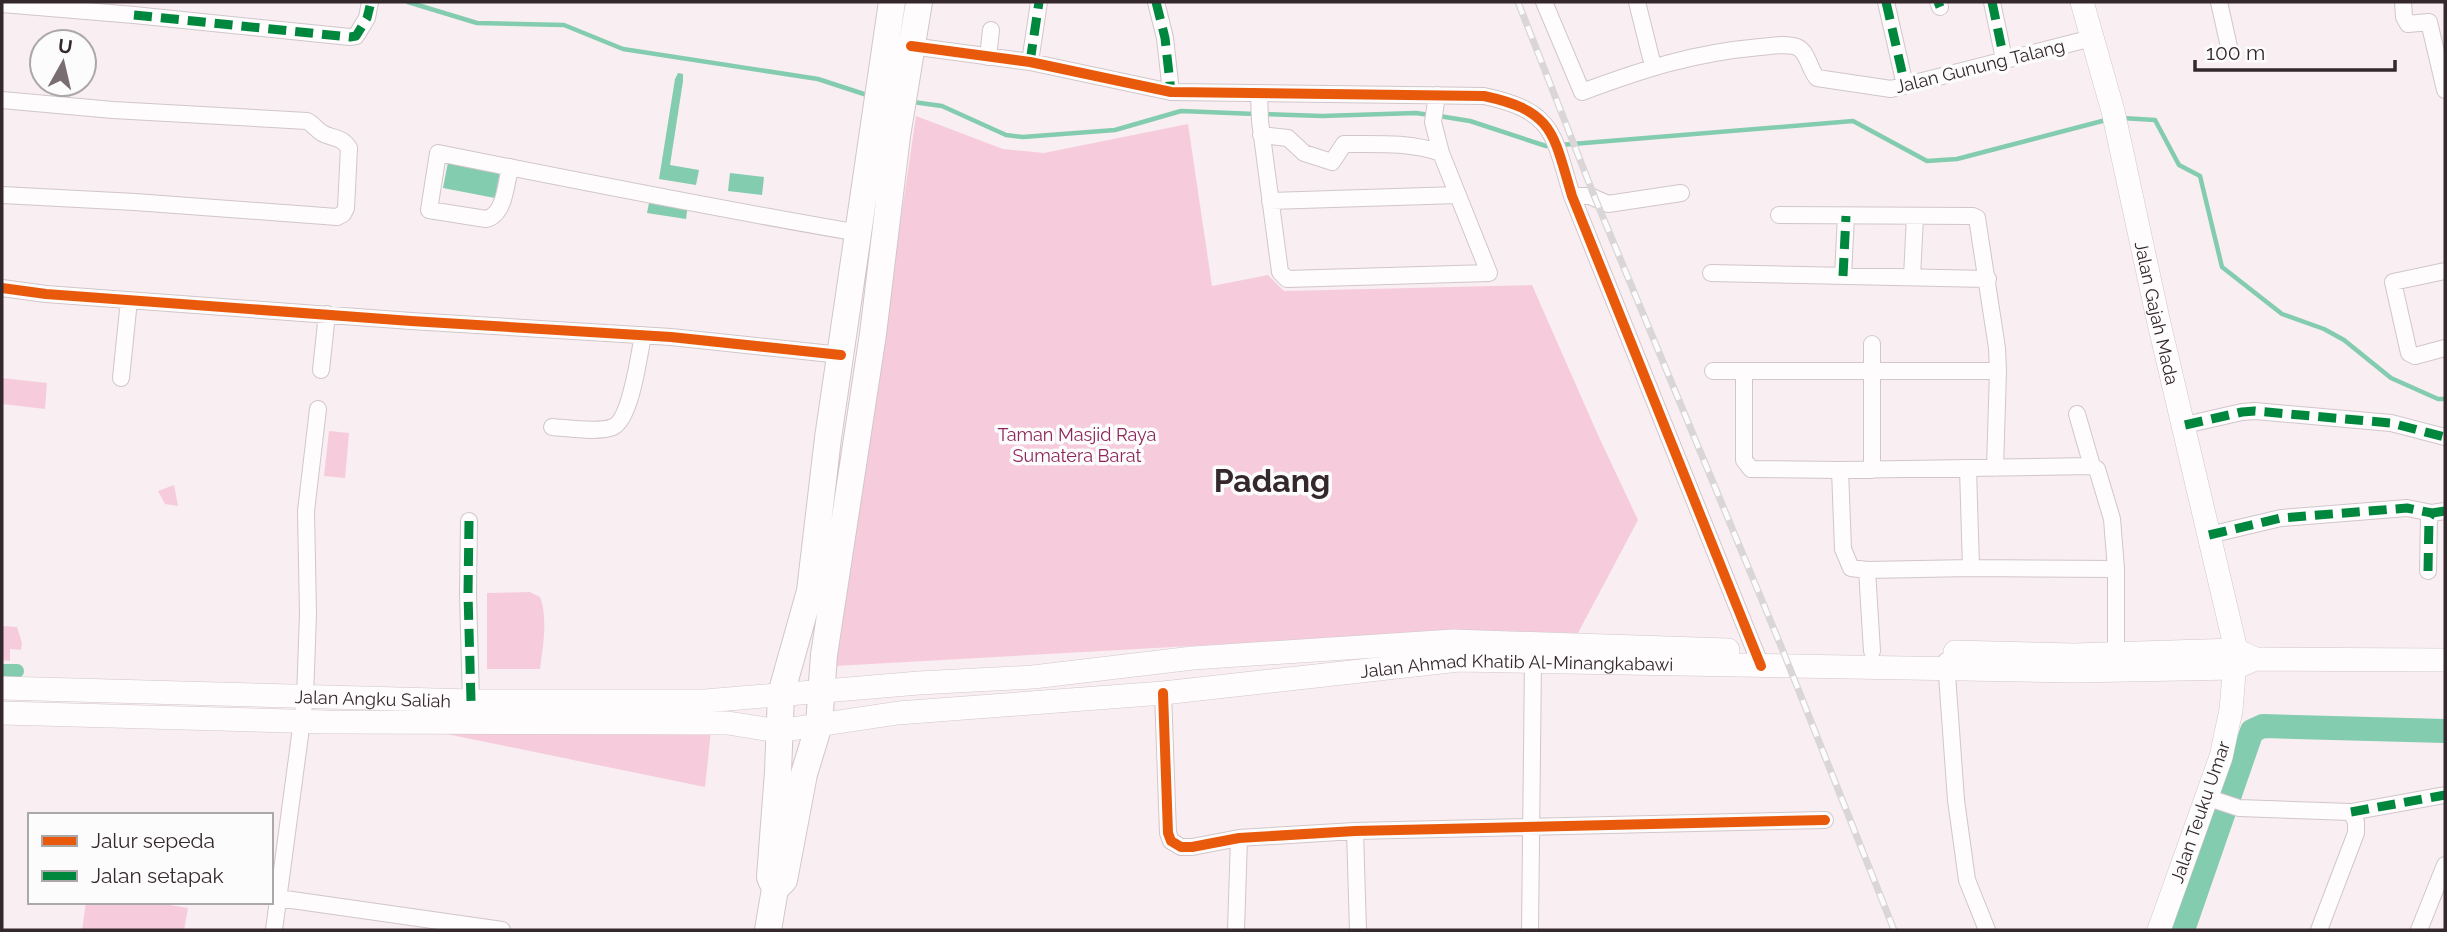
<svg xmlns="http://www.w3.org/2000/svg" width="2447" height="932" font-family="Raleway,sans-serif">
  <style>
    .green { fill: #f6ccdc }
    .water { fill: #83ccb0 }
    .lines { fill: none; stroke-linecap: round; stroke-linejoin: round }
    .stream { stroke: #83ccb0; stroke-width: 4.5 }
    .canal { stroke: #83ccb0; stroke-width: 14 }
    .river { stroke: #83ccb0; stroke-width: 24 }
    .minor-casing { stroke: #d1c6ca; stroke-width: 18 }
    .secondary-casing { stroke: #d1c6ca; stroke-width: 24 }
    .primary-casing { stroke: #d1c6ca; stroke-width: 28 }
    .minor { stroke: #fefcfd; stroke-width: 16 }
    .secondary { stroke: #fefcfd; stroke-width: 23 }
    .primary { stroke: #fefcfd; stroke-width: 26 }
    .rail-casing { stroke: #dad6d8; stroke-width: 7 }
    .rail { stroke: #fcfcfc; stroke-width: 4.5; stroke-dasharray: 13; stroke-linecap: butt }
    .quiet { stroke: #00873e; stroke-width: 9; stroke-dasharray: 18 9; stroke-linecap: butt }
    .cycleway-casing { stroke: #fcfcfc; stroke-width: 15 }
    .cycleway { stroke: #e8590c; stroke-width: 10 }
    .labels { text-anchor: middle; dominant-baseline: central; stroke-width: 7; stroke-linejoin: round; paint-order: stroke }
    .street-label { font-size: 18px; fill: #35282d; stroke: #fcfcfc }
    .park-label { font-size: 18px; fill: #8d255a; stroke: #fcfcfc }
    .town-label { font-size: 32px; font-weight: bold; fill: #35282d; stroke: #fcfcfc }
  </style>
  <rect width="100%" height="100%" fill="#f9eef1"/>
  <path class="green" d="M916,116L1003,149L1044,153L1188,124L1212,286L1268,275L1284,291L1532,285L1598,435L1638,520L1578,633L1460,631L835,666Z
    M2,378L47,383L45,409L2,404Z
    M329,431L349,433L345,478L324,476Z
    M174,485L178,506L165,504L158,491Z
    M530,592L540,597C548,617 543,647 540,669H487V593Z
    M2,626L17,627L22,643L21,650L10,649V661L2,660Z
    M427,730L711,731L705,787Z
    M86,902H152L188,908L184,930H82Z"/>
  <path class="water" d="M678,73L683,74V81L670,165L699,170L696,185L659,179L675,79Z
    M449,157L501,166L495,198L443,188Z
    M730,173L764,177L762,195L728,191Z
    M650,198L688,204L686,219L647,213Z"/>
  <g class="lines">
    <path class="stream" d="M408,2L477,23L564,25L623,49L818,79L870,96
      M913,102L942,106L1006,135L1023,137L1115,130L1181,111L1255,114
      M1264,114L1322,116L1416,113L1430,115
      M1439,116L1470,121L1546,146L1552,145
      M2122,118L2155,120L2179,165L2200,176L2222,267L2282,314L2324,329L2344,340L2391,378L2438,399H2445
      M1560,145L1853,121L1927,161L1957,159L2106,120"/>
    <path class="canal" d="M2,671H17"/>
    <path class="river" d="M2183,930L2252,731L2263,726L2445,731"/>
    <defs>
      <path id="minor" d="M1156,2L1165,38L1171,92
        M1544,2L1582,92C1644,69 1693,53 1760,47C1772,46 1786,43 1797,47C1808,52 1809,69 1817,78L1891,89L2092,38
        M1637,2L1653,66
        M1886,2L1905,85
        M1938,2L1940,7
        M1992,2L2004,59
        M2219,2L2229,47
        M2403,2L2404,17L2408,24L2429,22L2445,90
        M2,4L134,15L350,37L356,36L367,18L370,2
        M911,46L1030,62L1171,92L1484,96C1554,111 1553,133 1572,196L1761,666
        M988,57L991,30
        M1030,62L1039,2
        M1259,94L1260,121L1280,272L1287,279L1489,273L1441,153
        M2,100L113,110L307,121C313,124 316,129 322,133C333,139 341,136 349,148L346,208L343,214L337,217L135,202L2,195
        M1261,135L1288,138L1304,153L1332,162L1344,144C1377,144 1410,142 1441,153L1433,122L1437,95
        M510,167C506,183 505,215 486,219L429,210L438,153C578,181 718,209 859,233
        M1572,196H1590L1608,204L1681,193
        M1270,201L1458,195
        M1779,215L1973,216L1977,218L1997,348L1998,371L1995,468
        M2445,271L2393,282L2409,353L2415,356L2445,348
        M1711,273L1988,279
        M1843,276L1846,216
        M1912,277L1915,216
        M2,288L46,294L411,321L671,337L841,355
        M1872,344V470
        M321,370L327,314
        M1713,371H1998
        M1744,372V460L1751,469L1840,470L2092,466
        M121,378L129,300
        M2077,414L2092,466L2097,469L2112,519L2116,569V653
        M2185,425L2242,412L2255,411L2391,423L2445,437
        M552,427C568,428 599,433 613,427C631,419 639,355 643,335
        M1968,469L1971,568
        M1840,470L1843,549L1851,568L1867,570L1872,651
        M469,521L468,594L471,701
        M2209,535L2281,518L2407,508L2432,513
        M1867,570L1971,568L2116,569
        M2428,571L2429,518L2432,513L2445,511
        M1946,661L1956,800L1967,880L1987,930
        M1163,693L1168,833L1171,841L1181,847H1192L1239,838L1355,831L1825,820
        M2206,797L2239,808L2351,812L2356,822V833L2319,930
        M2351,812L2445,795
        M1355,831L1358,930
        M278,898L502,930
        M274,930L305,698L308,614L306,511L318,409
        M1236,930L1239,838
        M1530,930L1533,661
        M2419,930L2445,865"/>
      <g id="secondary">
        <path id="s1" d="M2082,2L2113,111L2158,319L2236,650L2231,710L2221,757L2159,930"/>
        <path d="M1955,652L2074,655L2236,650L2255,659"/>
        <path id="s2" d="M2,688L471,701H705L919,683L1033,677L1193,658L1453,641L1728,650"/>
        <path id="s3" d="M2,713L326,722L728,723L778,731L898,713L1163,693L1459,660L2074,671L2235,668L2255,659L2445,660"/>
      </g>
      <path id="primary" d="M772,882L770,877L778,772L781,694L810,591L828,438L892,2
        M775,889L784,880L804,774L819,725L824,655L873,334L897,136L919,2
        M768,930L775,889"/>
    </defs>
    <use href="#minor" class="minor-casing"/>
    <use href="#secondary" class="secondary-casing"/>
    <use href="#primary" class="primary-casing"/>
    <use href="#minor" class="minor"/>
    <use href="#secondary" class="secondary"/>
    <use href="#primary" class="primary"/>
    <defs>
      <path id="rail" d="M1518,2L1595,198L1783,651L1894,930"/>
    </defs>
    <use href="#rail" class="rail-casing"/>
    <use href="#rail" class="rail"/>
    <path class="quiet" d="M1156,2L1165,38L1171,92
      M1886,2L1905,85
      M1938,2L1940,7
      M1992,2L2004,59
      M134,15L350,37L356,36L367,18L370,6
      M1030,62L1039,2
      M1843,276L1846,216
      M2185,425L2242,412L2255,411L2391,423L2445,437
      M469,521L468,594L471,701
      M2209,535L2281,518L2407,508L2432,513
      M2428,571L2429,518L2432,513L2445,511
      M2351,812L2445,795"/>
    <defs>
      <path id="cycleway" d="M911,46L1030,62L1171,92L1484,96C1554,111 1553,133 1572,196L1761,666
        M2,288L46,294L411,321L671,337L841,355
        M1163,693L1168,833L1171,841L1181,847H1192L1239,838L1355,831L1825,820"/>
    </defs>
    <use href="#cycleway" class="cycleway-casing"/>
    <use href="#cycleway" class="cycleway"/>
  </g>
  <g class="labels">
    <g class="street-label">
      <text transform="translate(1980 66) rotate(-14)">Jalan Gunung Talang</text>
      <text stroke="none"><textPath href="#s1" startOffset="320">Jalan Gajah Mada</textPath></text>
      <text stroke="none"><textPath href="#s3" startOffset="1519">Jalan Ahmad Khatib Al-Minangkabawi</textPath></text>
      <text stroke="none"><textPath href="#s2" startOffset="371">Jalan Angku Saliah</textPath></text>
      <text transform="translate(2200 812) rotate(-71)">Jalan Teuku Umar</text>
    </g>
    <g class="park-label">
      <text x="1077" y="434">Taman Masjid Raya<tspan x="1077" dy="21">Sumatera Barat</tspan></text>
    </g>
    <g class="town-label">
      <text x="1272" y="480">Padang</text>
    </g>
  </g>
  <rect width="2447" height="932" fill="none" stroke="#35282d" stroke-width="7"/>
  <rect x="28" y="813" width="245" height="91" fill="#fcfcfc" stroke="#aca7a9" stroke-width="2"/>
  <rect x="42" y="836" width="35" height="10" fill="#e8590c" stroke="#aca7a9" stroke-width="2"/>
  <text x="91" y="848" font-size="21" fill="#35282d">Jalur sepeda</text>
  <rect x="42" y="871" width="35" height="10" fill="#00873e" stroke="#aca7a9" stroke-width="2"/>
  <text x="91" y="883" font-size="21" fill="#35282d">Jalan setapak</text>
  <g transform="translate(63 63) rotate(8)"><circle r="33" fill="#fcfcfc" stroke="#aca7a9" stroke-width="2"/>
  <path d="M0-5L12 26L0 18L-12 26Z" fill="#7a6d72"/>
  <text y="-10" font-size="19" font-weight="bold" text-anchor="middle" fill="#35282d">U</text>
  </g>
  <path d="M2195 60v10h200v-10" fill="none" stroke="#35282d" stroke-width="3.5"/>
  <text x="2206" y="60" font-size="21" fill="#35282d" stroke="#fcfcfc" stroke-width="5" paint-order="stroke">100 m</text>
</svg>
